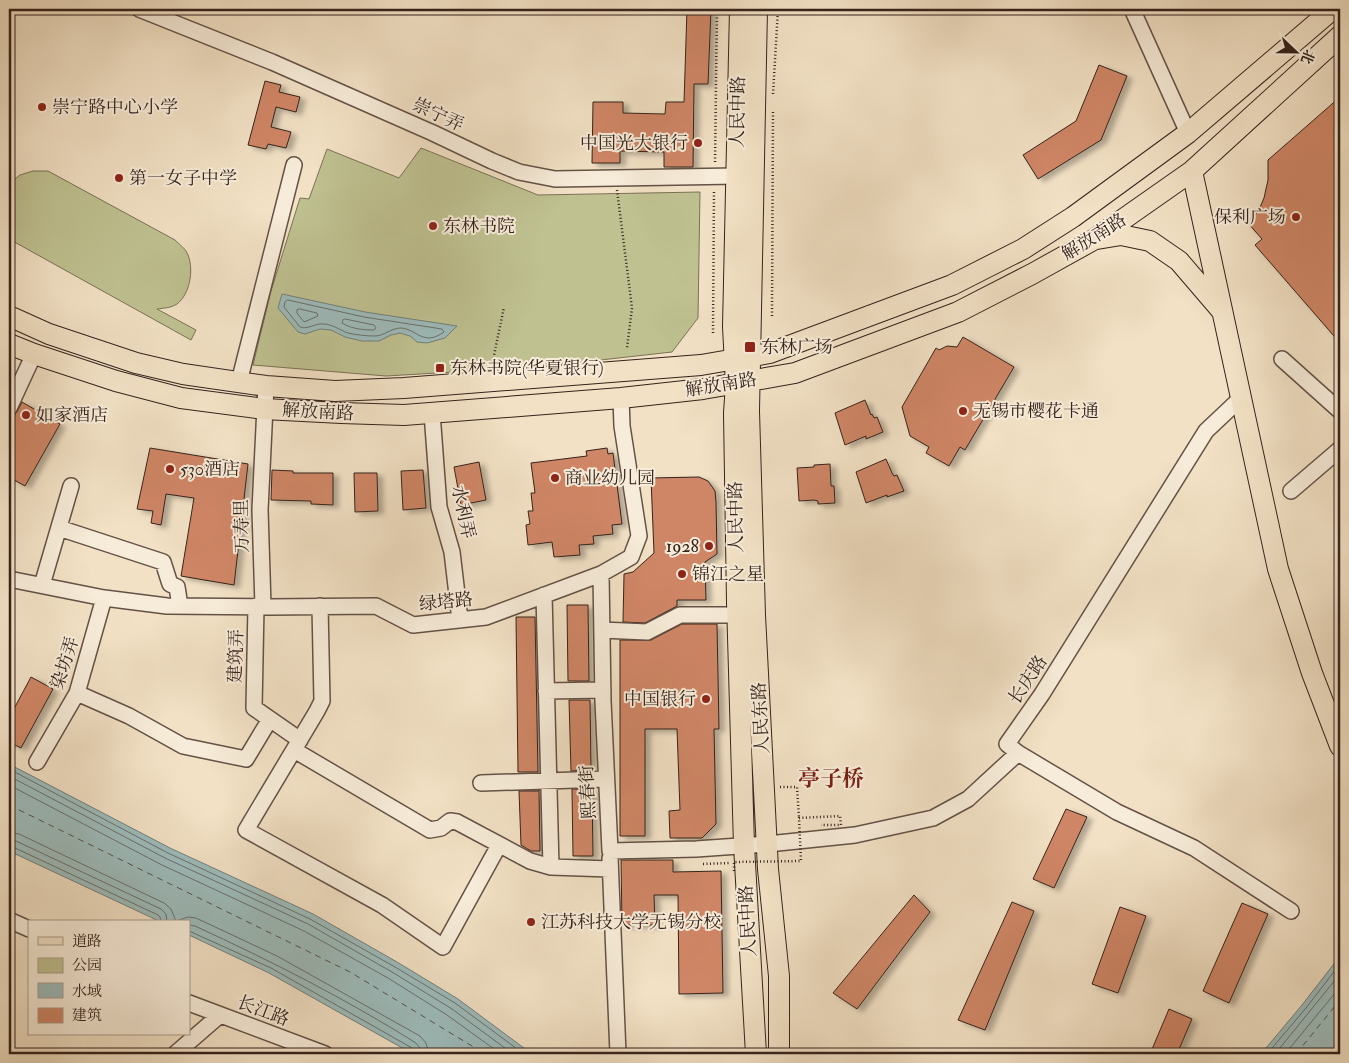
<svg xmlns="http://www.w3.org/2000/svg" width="1349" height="1063" font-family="'IM FELL Double Pica','Noto Serif SC',serif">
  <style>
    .green { fill: #bfc191; stroke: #7a7256 }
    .water { fill: #9dbcbc; stroke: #737f7c }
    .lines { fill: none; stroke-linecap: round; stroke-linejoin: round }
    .shore { stroke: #69706c; stroke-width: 1 }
    .ferry { stroke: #54514c; stroke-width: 1; stroke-dasharray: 6 5; stroke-linecap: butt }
    .building { fill: #cf8666; stroke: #35231c; filter: url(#shadow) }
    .minor-casing { stroke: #645246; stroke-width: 18 }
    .major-casing { stroke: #35231c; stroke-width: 22 }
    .path { stroke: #35231c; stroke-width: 2.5; stroke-dasharray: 1 2.5; stroke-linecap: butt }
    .minor { stroke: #f7ecd9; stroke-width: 15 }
    .major { stroke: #f2e1c5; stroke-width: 20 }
    .path-bridge { stroke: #35231c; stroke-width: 2.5; stroke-dasharray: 1 2.5; stroke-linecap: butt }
    .poi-dot { fill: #8f2418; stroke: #f7ecd9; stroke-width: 2 }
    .labels { text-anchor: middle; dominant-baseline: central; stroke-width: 4; stroke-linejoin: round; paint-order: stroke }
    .poi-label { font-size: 18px; fill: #35231c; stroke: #f7ecd9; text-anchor: start }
    .street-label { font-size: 18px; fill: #35231c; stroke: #f7ecd9 }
    .district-label { font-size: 22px; font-weight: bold; fill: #7a1f14; stroke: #f7ecd9 }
  </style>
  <defs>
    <filter id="shadow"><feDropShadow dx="5.5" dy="3" stdDeviation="2.5" flood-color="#0004"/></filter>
  </defs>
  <rect width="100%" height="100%" fill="#f2e1c5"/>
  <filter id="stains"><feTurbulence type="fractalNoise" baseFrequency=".004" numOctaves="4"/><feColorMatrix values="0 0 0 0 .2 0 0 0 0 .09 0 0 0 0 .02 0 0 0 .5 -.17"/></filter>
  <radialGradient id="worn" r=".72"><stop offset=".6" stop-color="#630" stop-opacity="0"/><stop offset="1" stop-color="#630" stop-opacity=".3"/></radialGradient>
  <path class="green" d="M421,148L538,195L700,192L698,318L672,352L538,367L386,376L253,365L271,291L300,198L309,199L327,149L399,178Z
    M33,171H48L175,240C180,245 186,249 188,255C194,270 190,294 177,304C171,308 164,308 157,309L196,330L191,340L9,239V184L20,175Z"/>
  <path class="water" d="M282,294L365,312L457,326L445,338L427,343L417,342L410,336L400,333L391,335L379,341H362L345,337L331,330L320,329L305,334L298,332L278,308Z
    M9,764L170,848L313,914L397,962L458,999L532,1054H413L269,973L189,935V922H161L9,851Z
    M1340,956V1054H1261L1302,1005Z"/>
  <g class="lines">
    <path class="shore" d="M288,300L364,317L442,329L444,332C423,347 417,329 401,328C391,328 384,336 375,336C366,336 357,335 348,333C339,330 333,324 323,324C315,323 308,330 300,327L284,307L285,302Z
      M300,309L317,313L318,316L304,322L297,313V310Z
      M345,319L374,325L376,328L374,330C363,330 352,329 342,323L343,320Z
      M9,769L168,853L310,919L395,967L455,1003L524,1054
      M9,776L165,858L308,924L392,972L452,1009L513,1054
      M9,785L162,865L304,931L388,978L447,1015L501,1054
      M9,832L19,834L164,903L171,909L176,921L188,917L196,918L277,956L420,1036L426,1043L429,1054
      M9,840L16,841L161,909L166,914L167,922
      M9,846L13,847L158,915L160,917L161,922
      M189,925L195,926C271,961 346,999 416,1043L420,1048L421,1054
      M189,931L271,968L412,1048L415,1054
      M1267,1054L1306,1008L1340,964
      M1275,1054L1340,974
      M1285,1054L1340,987"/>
    <path class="ferry" d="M9,805L350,972L472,1046L482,1054
      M1296,1054L1340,1000"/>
  </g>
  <path class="building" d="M687,9H711L708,84H694L693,167H664V152L620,151V163H592L593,102H623V113L665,114L666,102H684Z
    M1099,65L1127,76L1101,140L1038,179L1023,155L1076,121Z
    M265,81L281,85L279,92L300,97L296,112L276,107L271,127L291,132L286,148L268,144L266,149L248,145Z
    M1340,97V343L1255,245L1262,239L1247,222L1258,212L1264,198L1268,180V160Z
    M963,337L1014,367L965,450L960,447L949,466L926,453L929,447L910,436L902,407L936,348L939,350L947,346L957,347Z
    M865,400L871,415L872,414L874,418L877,417L883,432L866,439V436L845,445L835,413Z
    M22,402L60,424L25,486L9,477V421L17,412Z
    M150,448L248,464L234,585L181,576L194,498L166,494L161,525L151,523L153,511L137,509Z
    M607,448L608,454L613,453L622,524L612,525L613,534L593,536L594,544L579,545L580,555L554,557L552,542L528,545L526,525L530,524L528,511H533L531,493H535L531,463L587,456L586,451Z
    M886,459L892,473L894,476L897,475L904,491L887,497V495L866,503L856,472Z
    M479,462L486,500L461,505L454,467Z
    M830,464L831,486H834L835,503L818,504V501L814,500L799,501L797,468L814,467V465Z
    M272,470L293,471V473H333V505L311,504V501L271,500Z
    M423,470L426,508L403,510L401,471Z
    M354,473H377L378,511L355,512Z
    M699,477L708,481L715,491L716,502L717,554L705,562L706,600H677V606L645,623L623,622L624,574L633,572L654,553L651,478Z
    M567,605H588L589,681H568Z
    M516,617H535L538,772H518Z
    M682,624H717L719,729H714L716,824L702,838H670L669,811L680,810L677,729H645V836H620V640H651Z
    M31,677L53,689L21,748L9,742V718Z
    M569,700H590L591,770L571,771Z
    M572,789H592L593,856H573Z
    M519,791H539L540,851H531L521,845Z
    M1066,809L1087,817L1054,888L1033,879Z
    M621,860H673V872L721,871L723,993L679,994L678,895H654L655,925H622Z
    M914,895L930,912L857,1009L833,993Z
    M1012,902L1034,911L985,1030L958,1020Z
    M1242,903L1268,914L1229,1003L1203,991Z
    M1120,907L1146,916L1118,993L1092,984Z
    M1169,1009L1192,1019L1177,1054H1150Z"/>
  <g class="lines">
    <defs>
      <path id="minor" d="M139,9L272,62L433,133L492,161L519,172L555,179L737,176
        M1132,9L1188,133
        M1282,359L1340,411
        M239,382L294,165
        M1241,398L1206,431L1042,694L1007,744L1018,753L1117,812L1194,848L1291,911
        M9,408L34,354
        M432,413L439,507L452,552L460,620
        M1291,491L1340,449
        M59,528L163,562L170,584L177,587L180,606
        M601,574L603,701L610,851L696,849L768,844L855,835L933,818L968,799L1018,753
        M9,579L104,598L167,606L270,607L376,606L413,625L486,617L601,574L631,557L639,536L622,426L621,398
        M42,585L71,486
        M544,595L551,867
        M256,606L254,708L300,740
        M263,606L260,510L266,386
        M320,606L322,701L317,711L246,830L382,905L443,947L499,845
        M602,630L647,632L680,615H748
        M546,691L603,690
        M77,693L129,716L183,746L246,759L270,719
        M294,750L430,830L441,828L450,821L457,822L530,861L551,867L610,869
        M37,762L77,693L104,598
        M481,783L606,779
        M610,858L618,1054
        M9,920L29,929
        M189,1003L325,1054
        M175,1054L220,1015"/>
      <path id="major" d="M740,9L733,327L736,384L734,413L737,602L744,846L756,1054
        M757,9L749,411L755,615L768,869L779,976V1054
        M1192,171L1278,569L1312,673L1340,746
        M1097,239L1121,235L1150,241L1179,261L1221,310
        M9,316L49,334L136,363L183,374L266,386L335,391L404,388L701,365L770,353L952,285L1023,249L1073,217L1188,133L1333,9
        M9,344L34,354L116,381L181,398L264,409L341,413L404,415L621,398L703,389L795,373L958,312L1032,274L1095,239L1192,171L1340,36"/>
    </defs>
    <use href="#minor" class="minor-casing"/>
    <use href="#major" class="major-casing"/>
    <path class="path" d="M773,94L778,9
      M715,162L717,9
      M617,190L632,308L627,348
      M772,316L773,110
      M713,333L714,190
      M492,365L504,307
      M780,787H797L799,818
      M703,864L730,863"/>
    <use href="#minor" class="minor"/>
    <use href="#major" class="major"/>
    <path class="path-bridge" d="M734,871V862L801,861L799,818L840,816L841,825H821"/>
  </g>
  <g class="poi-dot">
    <circle cx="42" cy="107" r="5"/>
    <circle cx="698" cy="143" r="5"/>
    <circle cx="119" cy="178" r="5"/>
    <circle cx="1296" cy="217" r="5"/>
    <circle cx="433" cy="226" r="5"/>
    <rect x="744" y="341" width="12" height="12" rx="2.5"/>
    <rect x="435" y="363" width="10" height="10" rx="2.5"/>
    <circle cx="963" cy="411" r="5"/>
    <circle cx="26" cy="415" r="5"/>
    <circle cx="170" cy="469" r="5"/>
    <circle cx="555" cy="478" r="5"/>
    <circle cx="709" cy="546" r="5"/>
    <circle cx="682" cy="574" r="5"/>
    <circle cx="706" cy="699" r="5"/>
    <circle cx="531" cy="922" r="5"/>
  </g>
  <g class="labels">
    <g class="poi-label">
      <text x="52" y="107">崇宁路中心小学</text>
      <text x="688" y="143" text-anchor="end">中国光大银行</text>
      <text x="129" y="178">第一女子中学</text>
      <text x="1286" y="217" text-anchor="end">保利广场</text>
      <text x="443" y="226">东林书院</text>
      <text x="761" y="347">东林广场</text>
      <text x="450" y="368">东林书院(华夏银行)</text>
      <text x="973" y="411">无锡市樱花卡通</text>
      <text x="36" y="415">如家酒店</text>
      <text x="180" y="469">530酒店</text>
      <text x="565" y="478">商业幼儿园</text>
      <text x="699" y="546" text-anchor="end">1928</text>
      <text x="692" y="574">锦江之星</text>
      <text x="696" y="699" text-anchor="end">中国银行</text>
      <text x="541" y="922">江苏科技大学无锡分校</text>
    </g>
    <g class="street-label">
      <text transform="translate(738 112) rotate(-89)">人民中路</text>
      <text transform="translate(438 115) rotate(25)">崇宁弄</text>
      <text transform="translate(1094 237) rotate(-32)">解放南路</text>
      <text transform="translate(721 385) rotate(-9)">解放南路</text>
      <text transform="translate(318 412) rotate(3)">解放南路</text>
      <text transform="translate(463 512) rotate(78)">水利弄</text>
      <text transform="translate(736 517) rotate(-91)">人民中路</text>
      <text transform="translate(242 526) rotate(-91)">万寿里</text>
      <text transform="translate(446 602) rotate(-6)">绿塔路</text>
      <text transform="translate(236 656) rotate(-88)">建筑弄</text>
      <text transform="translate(65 663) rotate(-72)">染坊弄</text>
      <text transform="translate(1028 680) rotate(-56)">长庆路</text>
      <text transform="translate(761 718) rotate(-93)">人民东路</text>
      <text transform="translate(588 792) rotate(-93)">熙春街</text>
      <text transform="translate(748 921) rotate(-93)">人民中路</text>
      <text transform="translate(263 1011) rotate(21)">长江路</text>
    </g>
    <g class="district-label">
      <text x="831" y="779">亭子桥</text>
    </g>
  </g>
  <rect width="1349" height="1063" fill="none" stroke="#f2e1c5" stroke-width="30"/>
  <rect x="10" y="10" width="1329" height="1043" fill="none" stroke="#35231c" stroke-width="2.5"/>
  <rect x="15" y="15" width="1319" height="1033" fill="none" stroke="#35231c"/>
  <rect x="28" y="920" width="162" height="115" fill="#f7ecd9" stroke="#a99c8d"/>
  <rect x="38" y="937" width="25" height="8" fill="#f2e1c5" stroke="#a99c8d"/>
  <text x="72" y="946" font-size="15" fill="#35231c">道路</text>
  <rect x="38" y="958" width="25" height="15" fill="#bfc191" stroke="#a99c8d"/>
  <text x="72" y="970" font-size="15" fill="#35231c">公园</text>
  <rect x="38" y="983" width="25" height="15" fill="#9dbcbc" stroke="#a99c8d"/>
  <text x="72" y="996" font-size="15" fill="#35231c">水域</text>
  <rect x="38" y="1008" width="25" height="15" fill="#cf8666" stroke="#a99c8d"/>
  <text x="72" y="1020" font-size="15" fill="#35231c">建筑</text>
  <g transform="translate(1296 52) rotate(112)" stroke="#f7ecd9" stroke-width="4" paint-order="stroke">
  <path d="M0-4L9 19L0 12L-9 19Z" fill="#35231c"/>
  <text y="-8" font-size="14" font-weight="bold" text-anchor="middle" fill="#35231c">北</text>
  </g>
  <rect width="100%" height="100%" filter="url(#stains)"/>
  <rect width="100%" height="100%" fill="url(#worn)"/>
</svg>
